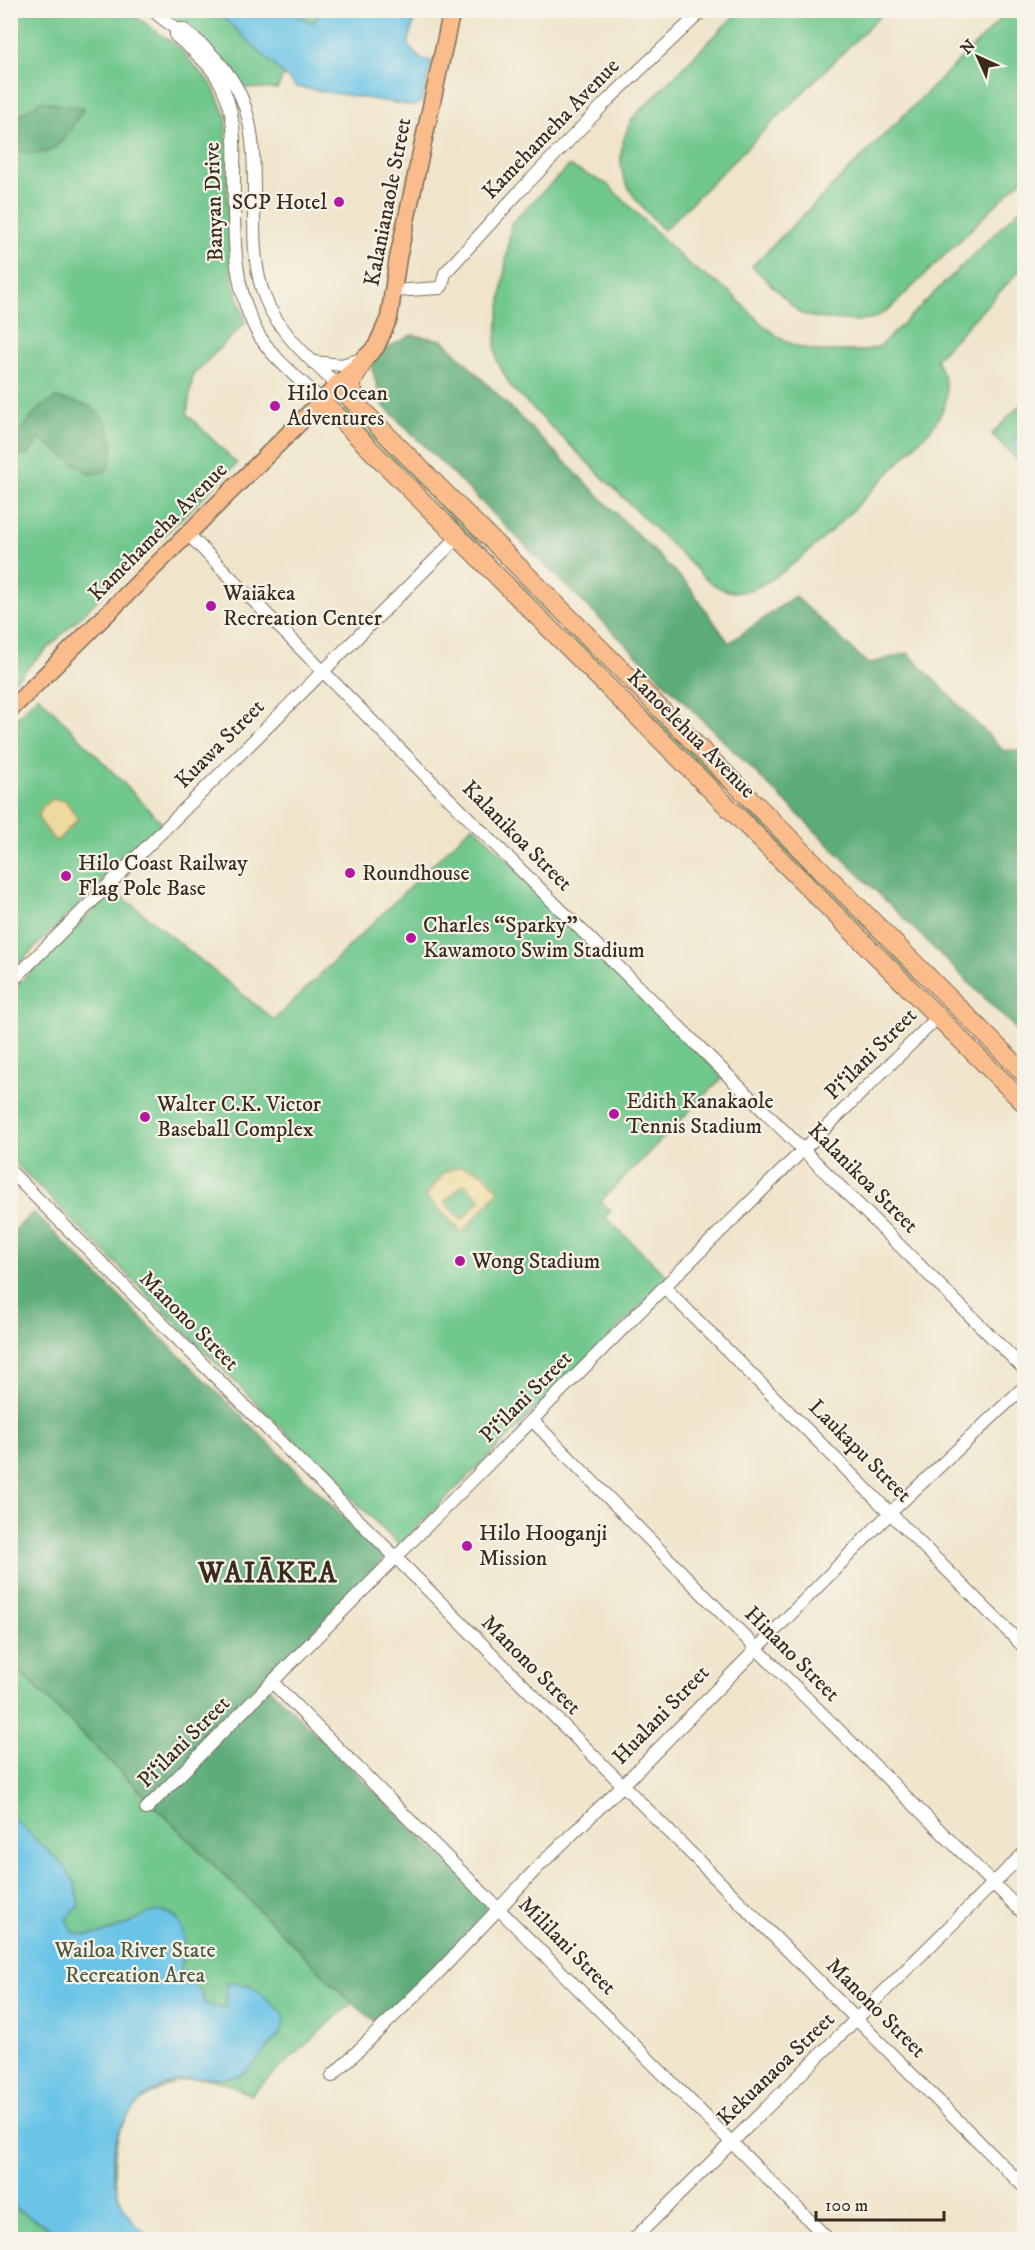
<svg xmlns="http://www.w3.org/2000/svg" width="1035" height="2250" font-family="'IM FELL DW Pica',serif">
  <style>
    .green { fill: #71c88d; stroke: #567956; stroke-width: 1.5 }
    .forest { fill: #5cac78; stroke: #4c6b4b; stroke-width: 1.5 }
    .sand { fill: #eeda9e; stroke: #94825e; stroke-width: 1.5; fill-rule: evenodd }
    .water { fill: #69c4e7; stroke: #527782; stroke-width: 1.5 }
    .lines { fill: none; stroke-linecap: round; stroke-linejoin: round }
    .minor-casing { stroke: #7a6b5b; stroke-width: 14 }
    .major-casing { stroke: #7a6b5b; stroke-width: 19 }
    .highway-casing { stroke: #7a6b5b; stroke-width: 20 }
    .minor { stroke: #fff; stroke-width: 12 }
    .major { stroke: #f9bc8a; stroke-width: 16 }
    .highway { stroke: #f9bc8a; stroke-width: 18 }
    .poi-dot { fill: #b5179e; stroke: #f7f3e8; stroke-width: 2 }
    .labels { text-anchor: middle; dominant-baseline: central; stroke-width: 4.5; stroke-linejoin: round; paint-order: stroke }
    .street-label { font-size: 22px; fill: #3b2a1e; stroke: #f7f3e8 }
    .poi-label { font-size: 22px; fill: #3b2a1e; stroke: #f7f3e8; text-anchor: start }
    .park-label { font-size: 22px; fill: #4b593f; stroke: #f7f3e8 }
    .district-label { font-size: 28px; font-weight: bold; letter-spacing: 1.5px; fill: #3b2a1e; stroke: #f7f3e8 }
  </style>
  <rect width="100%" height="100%" fill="#f7f3e8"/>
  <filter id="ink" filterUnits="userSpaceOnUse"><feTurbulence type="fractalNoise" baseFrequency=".0167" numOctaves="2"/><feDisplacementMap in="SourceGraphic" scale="12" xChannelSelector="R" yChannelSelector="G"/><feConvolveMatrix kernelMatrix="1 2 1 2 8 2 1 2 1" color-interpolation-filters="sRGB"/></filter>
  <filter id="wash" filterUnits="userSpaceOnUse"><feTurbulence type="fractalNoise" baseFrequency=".008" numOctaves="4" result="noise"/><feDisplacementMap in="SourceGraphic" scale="24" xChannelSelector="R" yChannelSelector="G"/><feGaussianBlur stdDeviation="1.35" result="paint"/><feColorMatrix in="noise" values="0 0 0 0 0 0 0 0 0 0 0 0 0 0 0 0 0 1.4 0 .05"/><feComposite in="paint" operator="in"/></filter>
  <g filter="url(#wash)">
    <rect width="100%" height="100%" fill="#f0e5cb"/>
    <path class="green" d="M11,11H128L177,46L212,85L226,117L228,227L233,282L246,322L193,375L187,414L237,464L11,684Z
      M156,11H235L286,71L277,89L245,88Z
      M295,11H321L314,23L297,16Z
      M739,11H885L664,230C628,194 606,169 632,119Z
      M1009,11H1024V177L892,307L875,318L856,321L816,318L800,313L752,266Z
      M569,166L607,184L680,256L696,270L729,291L763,325L780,338L798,347L818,351H864L880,346L1024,205V266L936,359C951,389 951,403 930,430C891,469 794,581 745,591C729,594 719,589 707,580L511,387L497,361L495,346L511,223Z
      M1024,401V467L992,434Z
      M346,409L906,965L920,985L342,410Z
      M38,695L162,823L11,971V724Z
      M473,825L723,1077L601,1201L611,1211L605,1217L669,1278L399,1545L11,1159V991L114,890L274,1020Z
      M10,1662L352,2003L250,2095C214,2073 188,2073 152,2094C143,2099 132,2105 127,2114C108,2146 109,2204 139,2230C143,2234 150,2237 155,2239H11Z"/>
    <path class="forest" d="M41,101L84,108C63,140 55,165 12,148L13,119Z
      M412,335L443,340L688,585L729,643L795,596L868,664L908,653L1003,750L1024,751V1037L383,405L371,366L380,351Z
      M56,398C66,401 84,402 92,408C113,424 118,449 106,471L90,474L40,439L28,455H13L11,435L23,429L38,409Z
      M33,1212L385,1557L264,1683L484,1898L488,1914L376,2022L352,2003L11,1662L10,1235Z"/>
    <path class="sand" d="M53,799L66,801L78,819L58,840H54L38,818L42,807Z
      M457,1167C478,1166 487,1175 499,1191L462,1233L426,1196L445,1172ZM464,1184L481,1200L462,1220L444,1202Z"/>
    <path class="water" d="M212,11H295L297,16L314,23L321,11H416L408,45L419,58L432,61L422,101L414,106L297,87L224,18Z
      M1024,428V453L1012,441Z
      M11,1816L64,1866L75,1883L79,1906L66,1919L74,1933C96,1939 115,1930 135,1920C140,1918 147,1913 152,1912C189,1907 187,1948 180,1970L200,1991L205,2004L225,2009L227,1983L251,1985L284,2014C283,2018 284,2024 283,2028C281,2034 249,2070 244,2073C230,2081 209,2077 194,2078C144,2082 106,2126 114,2176C118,2204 131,2226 155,2239H59L57,2232L11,2206Z"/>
  </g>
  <g filter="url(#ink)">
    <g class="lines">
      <defs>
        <path id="minor" d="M152,10L176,29V36C191,49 208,62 218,79C235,106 235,141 234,172C234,226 231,281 256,330C270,357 301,380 322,401
          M176,29H183C258,87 254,130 254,218C254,245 255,272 265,298C279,333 311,360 337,385
          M442,286L445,273L518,193L608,100L703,10
          M393,291L440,288
          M314,362L341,365L362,359
          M188,534L421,771L1024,1369
          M10,983L459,536
          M10,1171L1024,2187
          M664,1287L1024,1647
          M533,1421L756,1648L1024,1914
          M273,1683L829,2240
          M146,1809L664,1287L938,1017
          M332,2076L437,1974L540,1865L622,1786L891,1512L1024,1387
          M633,2240L1024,1853"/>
        <path id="major" d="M10,710L376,347L389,318L398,258L452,10"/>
        <path id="highway" d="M337,385L1024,1073
          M322,401L1024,1103
          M358,405L351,385L364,359"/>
      </defs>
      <use href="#minor" class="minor-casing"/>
      <use href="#major" class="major-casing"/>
      <use href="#highway" class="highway-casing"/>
      <use href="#minor" class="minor"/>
      <use href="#major" class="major"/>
      <use href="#highway" class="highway"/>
    </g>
  </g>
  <g class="poi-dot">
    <circle cx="339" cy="202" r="6"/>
    <circle cx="275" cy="406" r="6"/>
    <circle cx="211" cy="606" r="6"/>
    <circle cx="350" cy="873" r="6"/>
    <circle cx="66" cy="876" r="6"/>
    <circle cx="411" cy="938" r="6"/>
    <circle cx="614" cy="1114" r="6"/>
    <circle cx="145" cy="1117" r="6"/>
    <circle cx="460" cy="1261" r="6"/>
    <circle cx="467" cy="1546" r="6"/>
  </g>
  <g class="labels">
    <g class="street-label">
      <text transform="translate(551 129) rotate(-46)">Kamehameha Avenue</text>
      <text transform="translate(214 202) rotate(-92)">Banyan Drive</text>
      <text transform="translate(388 202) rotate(-79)">Kalanianaole Street</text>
      <text transform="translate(158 532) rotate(-45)">Kamehameha Avenue</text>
      <text transform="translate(691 734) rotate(45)">Kanoelehua Avenue</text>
      <text transform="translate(220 744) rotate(-45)">Kuawa Street</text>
      <text transform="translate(517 836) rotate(45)">Kalanikoa Street</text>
      <text transform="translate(871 1054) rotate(-45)">Pi‘ilani Street</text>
      <text transform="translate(863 1178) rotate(45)">Kalanikoa Street</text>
      <text transform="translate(189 1321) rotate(45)">Manono Street</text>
      <text transform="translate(526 1397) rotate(-45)">Pi‘ilani Street</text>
      <text transform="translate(860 1451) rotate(45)">Laukapu Street</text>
      <text transform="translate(792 1654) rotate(45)">Hinano Street</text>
      <text transform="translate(531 1665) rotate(45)">Manono Street</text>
      <text transform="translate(661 1715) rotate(-46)">Hualani Street</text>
      <text transform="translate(184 1742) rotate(-45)">Pi‘ilani Street</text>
      <text transform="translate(567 1946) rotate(45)">Mililani Street</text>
      <text transform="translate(876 2008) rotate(45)">Manono Street</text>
      <text transform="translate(776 2069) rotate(-44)">Kekuanaoa Street</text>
    </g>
    <g class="poi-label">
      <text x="327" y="202" text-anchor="end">SCP Hotel</text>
      <text x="287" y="393">Hilo Ocean<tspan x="287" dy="25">Adventures</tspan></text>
      <text x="223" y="593">Waiākea<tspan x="223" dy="25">Recreation Center</tspan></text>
      <text x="78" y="863">Hilo Coast Railway<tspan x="78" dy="25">Flag Pole Base</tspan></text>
      <text x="362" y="873">Roundhouse</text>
      <text x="423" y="925">Charles “Sparky”<tspan x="423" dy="25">Kawamoto Swim Stadium</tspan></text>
      <text x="626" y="1101">Edith Kanakaole<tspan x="626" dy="25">Tennis Stadium</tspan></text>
      <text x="157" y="1104">Walter C.K. Victor<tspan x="157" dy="25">Baseball Complex</tspan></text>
      <text x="472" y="1261">Wong Stadium</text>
      <text x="479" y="1533">Hilo Hooganji<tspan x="479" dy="25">Mission</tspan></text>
    </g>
    <g class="park-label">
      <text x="135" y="1950">Wailoa River State<tspan x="135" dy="25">Recreation Area</tspan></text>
    </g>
    <g class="district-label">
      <text x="268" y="1573">WAIĀKEA</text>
    </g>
  </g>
  <rect width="1035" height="2250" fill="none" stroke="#f7f3e8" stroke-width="36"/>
  <g transform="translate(978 57) rotate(315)" stroke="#f7f3e8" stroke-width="4.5" paint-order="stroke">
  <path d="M0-4.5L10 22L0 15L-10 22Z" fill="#3b2a1e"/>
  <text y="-9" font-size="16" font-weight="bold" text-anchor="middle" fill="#3b2a1e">N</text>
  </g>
  <path d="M816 2211v9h128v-9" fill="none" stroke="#3b2a1e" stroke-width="3"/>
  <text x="825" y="2211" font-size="18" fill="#3b2a1e" stroke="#f7f3e8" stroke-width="4.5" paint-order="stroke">100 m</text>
</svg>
